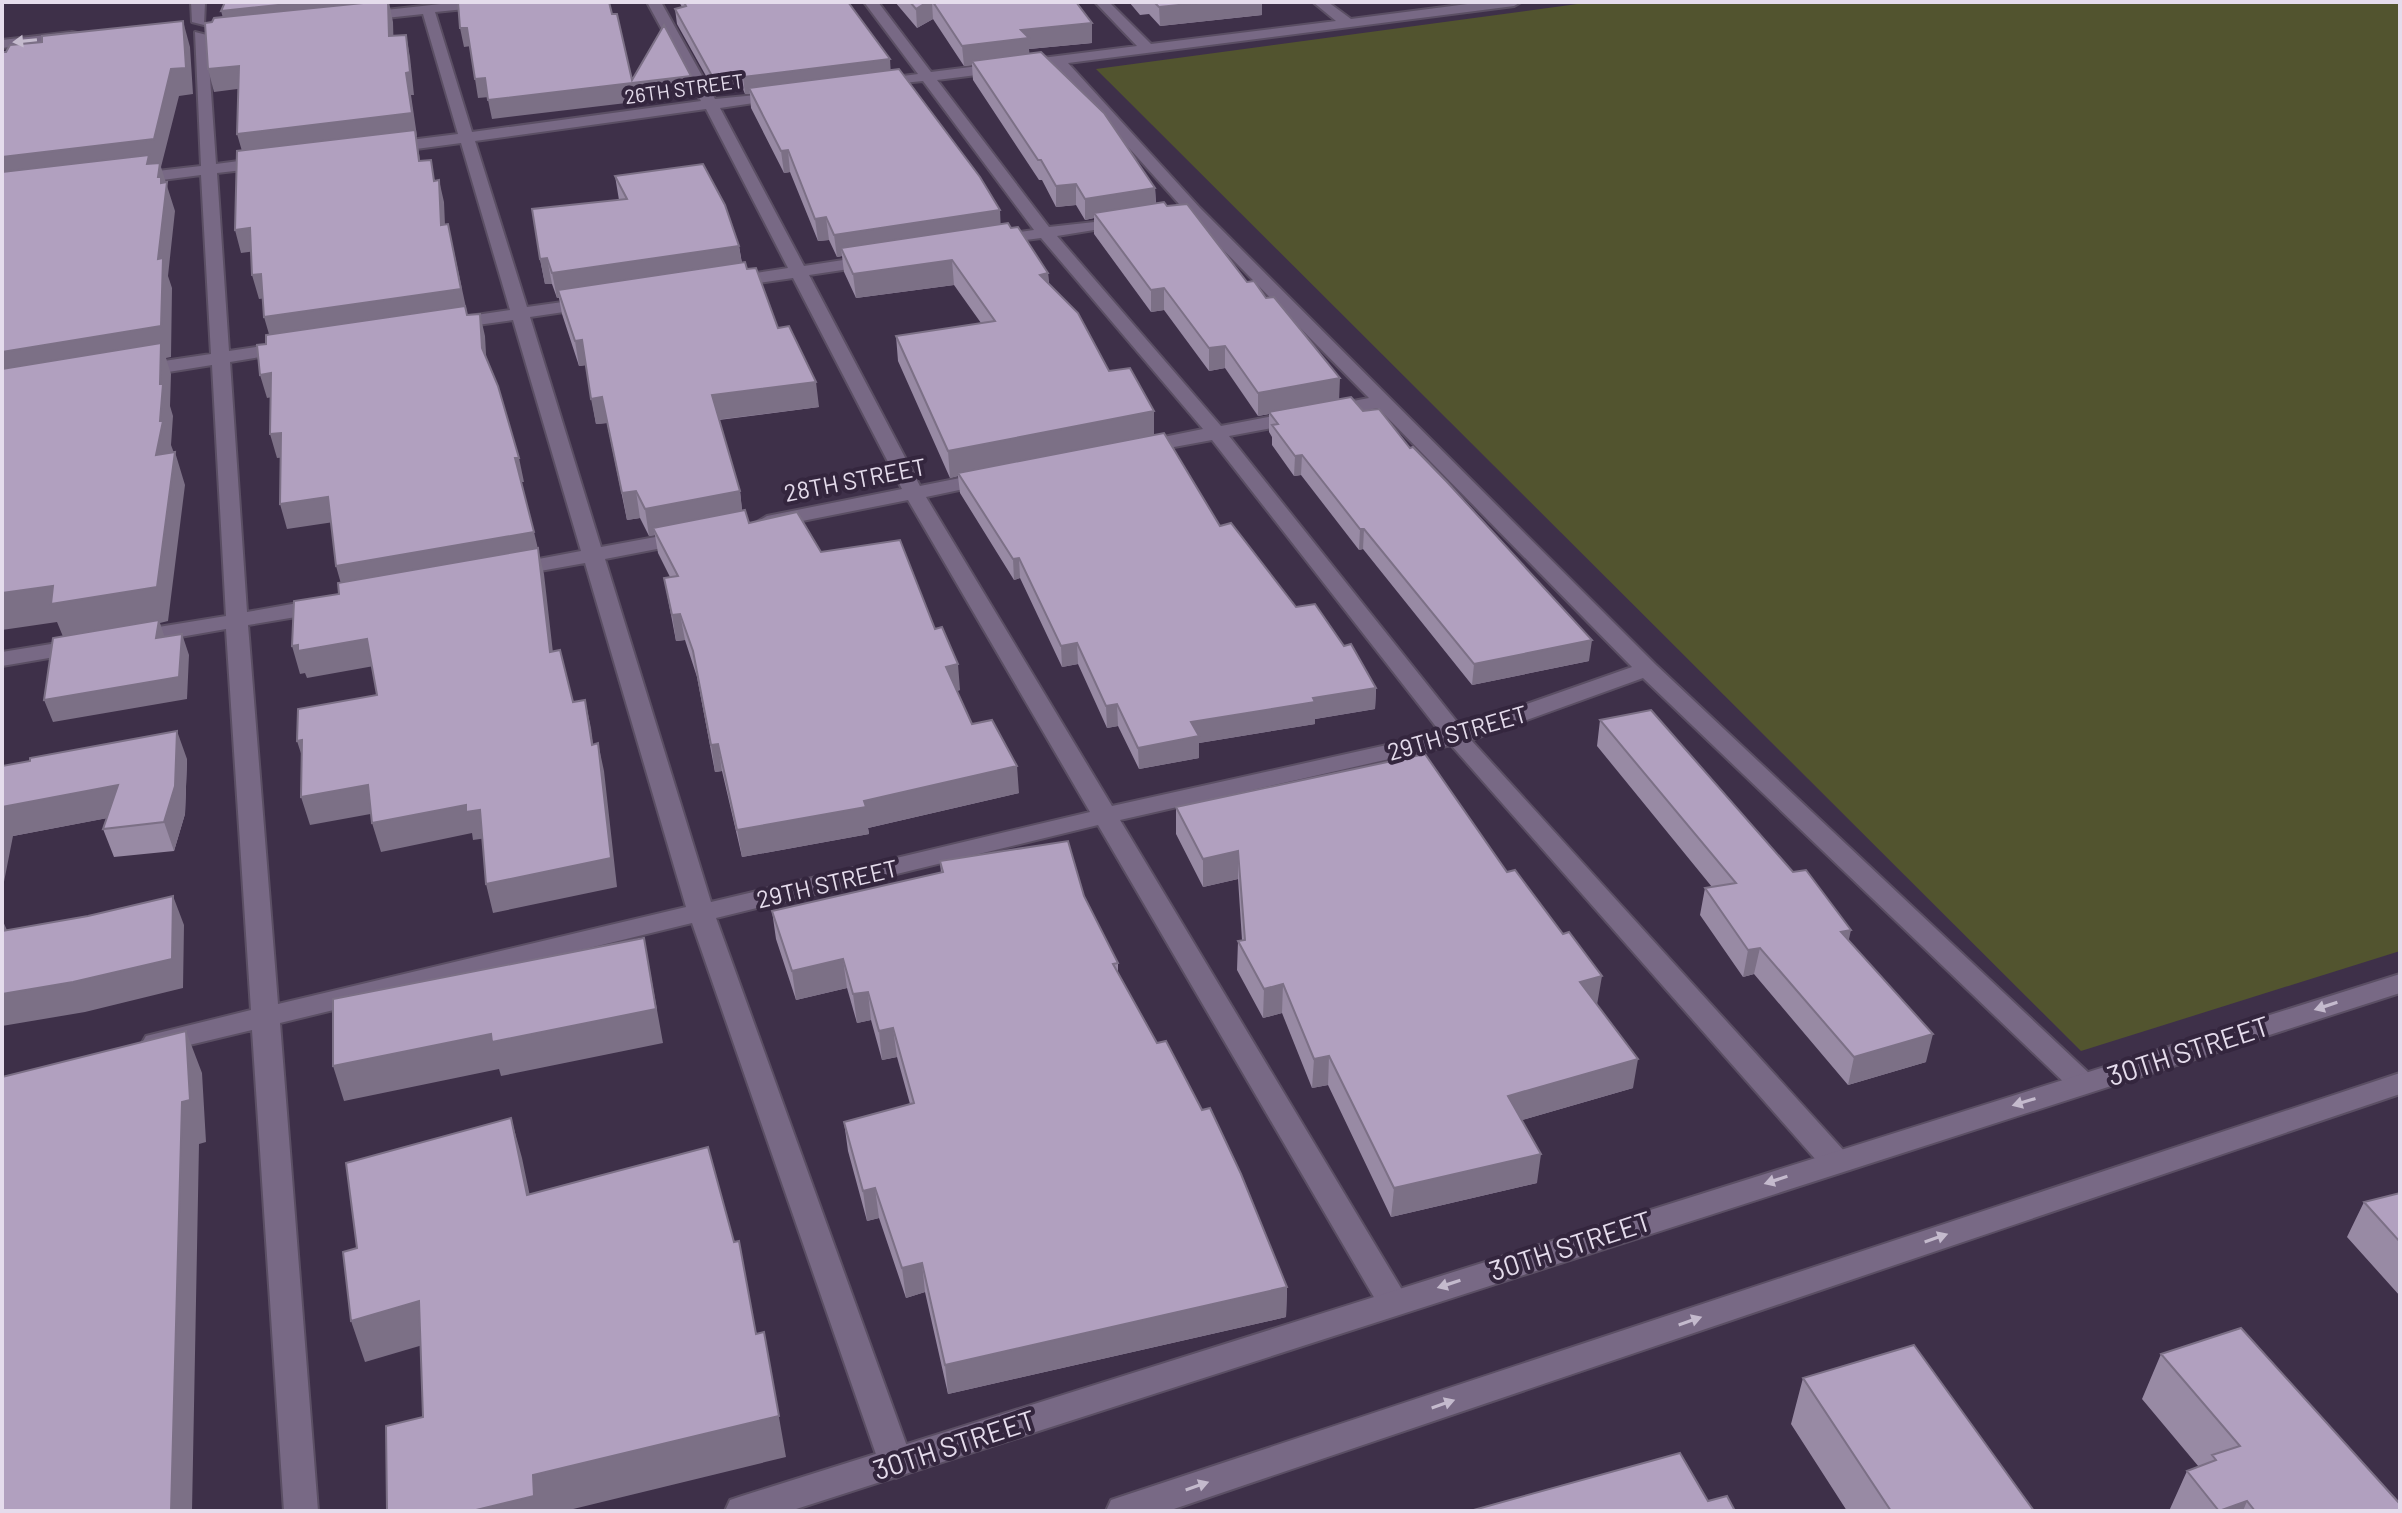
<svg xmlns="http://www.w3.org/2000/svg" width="2402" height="1513" font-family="Barlow,sans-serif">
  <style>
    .green { fill: #52542f }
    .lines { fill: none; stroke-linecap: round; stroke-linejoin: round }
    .street-casing { stroke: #5b4f64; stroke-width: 4 }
    .secondary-casing { stroke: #5b4f64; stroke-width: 4 }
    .street { fill: #786985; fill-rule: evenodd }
    .secondary { fill: #786985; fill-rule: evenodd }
    .wall { fill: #988aa4 }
    .shaded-wall { fill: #7c7086 }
    .building { fill: #b1a0bf; stroke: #7c7086; stroke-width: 2 }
    .oneway { fill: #c4bacd }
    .labels { text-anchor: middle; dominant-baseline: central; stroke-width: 8; stroke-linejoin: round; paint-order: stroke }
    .far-street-label { font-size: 20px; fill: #e5dcec; stroke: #34263e }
    .street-label { font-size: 24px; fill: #e5dcec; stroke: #34263e }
    .near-street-label { font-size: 28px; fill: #e5dcec; stroke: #34263e }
  </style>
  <rect width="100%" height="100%" fill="#3e3049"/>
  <path class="green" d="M1592,2H2400V951L2081,1051L1096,69Z"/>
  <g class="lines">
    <defs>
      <path id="street" d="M191,2H205L204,25L192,22Z
        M459,2H502L495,6L435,12L472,132L701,101L647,2H661L715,99L786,92V98L781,99L720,108L804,266L876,255L884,260L876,265L809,275L920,486L990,472L1000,478L997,482L926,497L1112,806L1441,733L1212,440L1136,454L1129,452L1126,448L1129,444L1203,429L1041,238L985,245L983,241L985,237L1034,230L923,81L872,86V80L918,74L864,2H878L931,72L1137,46L1095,2H1109L1151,44L1336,21L1313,2H1328L1351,19L1483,2H1521L1514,6L1068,63L1200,208L1655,664L2092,1076L2096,1083L2092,1090L2082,1093L2072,1090L1643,678L1471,740L1846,1153L1850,1161L1846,1169L1835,1172L1824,1169L1451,745L1120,820L1404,1293L1409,1302L1404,1311L1393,1315L1382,1311L1098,825L716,918L913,1463L908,1473L896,1478L884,1473L879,1463L692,923L280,1023L318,1511H284L252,1030L156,1053L146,1050L142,1043L146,1036L251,1010L226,629L134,645L123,638L134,631L226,616L212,365L137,377L128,371L137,365L211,354L201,175L131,184L123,179L131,174L201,166L195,32L207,35L216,164L270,157L278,162L270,167L217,173L229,351L290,342L299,347L290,352L230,362L247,612L326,598L337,605L326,612L248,625L278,1004L686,907L585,563L512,576L501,570L512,564L581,551L513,320L449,329L440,324L449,319L510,310L461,143L386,153L378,148L386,143L458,134L423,14L358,21L351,17L358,13ZM1055,65L1188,214L1369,398L1221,426L1057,236L1131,224V218L1049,227L937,80ZM706,109L788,268L730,277L721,282L730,287L793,278L902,489L767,516L757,522L767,528L908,500L1090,812L711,902L605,559L688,543L698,537L688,531L601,547L530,317L591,308L600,303L591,298L527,307L475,141ZM1378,408L1632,667L1461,727L1229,436Z
        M72,32L77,33V39L2,48V40Z
        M82,639L90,641L93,646L90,651L2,666V652Z"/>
      <path id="secondary" d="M2400,974V993L790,1511H725L730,1500L742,1496Z
        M2400,1073V1094L1168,1511H1106L1111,1500L1123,1496Z"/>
    </defs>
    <use href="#street" class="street-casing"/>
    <use href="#secondary" class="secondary-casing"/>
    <use href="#street" class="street"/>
    <use href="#secondary" class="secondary"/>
  </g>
  <path class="wall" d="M679,2H848L890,59V70L1000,210V224L1011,228L1048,273L1049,284L1109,371L1220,526L1296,607L1344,646L1376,688L1375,709L1315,719V724L1199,743V758L1139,769L1118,726L1107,728L1078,664L1062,667L1020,578L1014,580L960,493L958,476L950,478L898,361L896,336L981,323L954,285L856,298L844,272L842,256L837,257L829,240L818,241L790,172L784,173L751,108L750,94H745L743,89L715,92L677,24L675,9L682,7Z
    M895,2H1076L1092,23V43L1029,49V54L1155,188L1156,204L1167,206L1339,399L1363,411L1410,448L1589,661L1472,685L1363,549L1359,550L1301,475L1294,476L1272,445V437L1269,432V414L1258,416L1225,368L1209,371L1164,310L1151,312L1094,234V218L1085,220L1076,205L1056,207L1042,180H1039L973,80L972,65L964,66L933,19L917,28Z
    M1129,2H1262V15L1160,26L1149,14L1140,15Z
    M615,176L739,246L742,263L747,269L819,407L719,420L740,491L742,511L749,523L821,552L935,629L960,690L957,691L972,724L1019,793L868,828L869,834L742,857L722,771L715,772L697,677L685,640L676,641L664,578L670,577L658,553L655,535L649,536L640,518L627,520L607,423L596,424L586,365L579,366L562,314L559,298H557L552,284H545L540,259L619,200Z
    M1600,720L1848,941L1926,1062L1848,1085L1754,974L1743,977L1700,915L1705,888L1712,887L1597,746Z
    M187,759L185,814L174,851L114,857L103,829L107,818L13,836L2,766L30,761Z
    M1176,807L1597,1005L1633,1088L1522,1120L1537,1183L1391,1217L1328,1085L1312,1088L1282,1013L1263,1018L1237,970L1238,941L1242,940L1238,879L1203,887L1176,834Z
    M940,861L1084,896L1118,963V973L1287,1287L1286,1317L948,1394L925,1292L906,1298L879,1218L867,1221L848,1151L844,1122L910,1104L897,1057L882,1060L871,1020L857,1023L847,988L796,1000L776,939L772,911L941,873Z
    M2400,1193V1296L2347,1237L2364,1202Z
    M2161,1354L2400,1511H2169L2187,1471L2199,1467L2142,1399Z
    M1803,1378L2034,1511H1847L1791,1424Z"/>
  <path class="shaded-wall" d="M307,2H375L225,25L221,11Z
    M389,2L393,22L394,58L389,36Z
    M927,2H932L933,19L917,28L916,9Z
    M1208,2H1262V15L1160,26L1159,7Z
    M183,21L190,47L193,94L179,96L161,167L175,211L168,276L172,288L171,357L166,358L171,374L170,406L173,416L171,445L174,453L167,488L2,385V352L158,259V177L2,186V157Z
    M1092,23V43L1029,49L1030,58L972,61V65L964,66L962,46L1021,30Z
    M460,28H467L471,46L464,47Z
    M406,35L410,57L414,95H411L417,136H416L424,183L244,158L237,134L406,73Z
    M890,59L891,76L749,88L750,94H745L743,77Z
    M239,66L245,88L214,92L208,69Z
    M741,73L743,89L715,92L712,76Z
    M691,76L694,95L492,119L488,100Z
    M485,78L489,97L478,98L475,79Z
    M788,150L790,172L784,173L781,151Z
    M439,180L444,202L446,248L441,225Z
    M1076,184V205L1056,207V186Z
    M1155,188L1156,209L1094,213V218L1085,220V199Z
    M1000,210L1001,232L841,248L842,256L837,257L834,235Z
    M826,217L829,240L818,241L815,219Z
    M448,224L467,312L271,341L264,317Z
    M250,228L256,251L241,253L235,230Z
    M739,246L743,271L558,290L559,298H557L552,273Z
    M547,258L552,284H545L540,259Z
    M952,260L954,285L856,298L853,274Z
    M1048,273L1049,297L1040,275Z
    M261,274L268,298L259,299L252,275Z
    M1164,288V310L1151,312V290Z
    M480,314L485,336L487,371L482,348Z
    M582,340L587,365L579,366L575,341Z
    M1225,346V368L1209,371V348Z
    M271,373L278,396L267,398L260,375Z
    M1340,378L1339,401L1258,416V393Z
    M816,382L819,407L715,420L712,395Z
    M602,397L607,423L596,424L591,399Z
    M1154,411V437L958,473V476L950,478L948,451Z
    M281,433L288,457L277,458L270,434Z
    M175,452L185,485L168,621L160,623L166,641L64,639L57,622L2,630V593Z
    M1302,455L1301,475L1294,476L1295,456Z
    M515,458H519L524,482H520Z
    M636,491L640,518L627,520L622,493Z
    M740,491L743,518L653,528L655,535L649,536L645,509Z
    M328,497L334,522L287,529L280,504Z
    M1360,529H1364L1363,549L1359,550Z
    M534,532L544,574L556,679L550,652L343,591L336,566Z
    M1019,558L1020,578L1014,580L1013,559Z
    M680,614L685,640L676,641L672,615Z
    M182,634L189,655L187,699L53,722L44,700Z
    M367,639L374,666L307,678L305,673L300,674L292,646Z
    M1592,640L1589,661L1472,685L1474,664Z
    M1077,643L1078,664L1062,667L1061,646Z
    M958,664L960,690L948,693L946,667Z
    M1376,688L1375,709L1315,719V724L1199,743V758L1139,769L1138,748L1191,722L1313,698Z
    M585,700L591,728L597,773L592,745Z
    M1117,704L1118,726L1107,728L1106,706Z
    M177,731L187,759L185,814L174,851L164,822Z
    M302,740L306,769L297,741Z
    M598,743L604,771L617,887L493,913L486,884Z
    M718,744L722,771L715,772L711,745Z
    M1017,766L1019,793L868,828L869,834L742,857L737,830Z
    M118,785L129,814L13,836L2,892V807Z
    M368,785L376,813L310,825L301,797Z
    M466,805L480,810L487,838L473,840L472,833L381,852L372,823Z
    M1238,851V879L1203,887V859Z
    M173,896L184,925L183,988L85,1012L2,1026V994Z
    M2,919L10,937L2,950Z
    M1851,930L1845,957L1841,932Z
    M644,938L663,1043L501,1076L499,1069L344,1101L333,1066Z
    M1760,948L1754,974L1743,977L1748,950Z
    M843,959L847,988L796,1000L792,971Z
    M1602,976L1597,1005L1580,982Z
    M1283,984L1282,1013L1263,1018L1264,989Z
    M868,992L871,1020L857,1023L853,994Z
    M893,1028L897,1057L882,1060L879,1031Z
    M186,1031L202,1073L206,1142L199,1144L192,1511H171L182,1102Z
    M1933,1034L1926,1062L1848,1085L1854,1057Z
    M1329,1056L1328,1085L1312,1088L1314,1059Z
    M1638,1059L1633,1088L1505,1125L1508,1096Z
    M511,1118L522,1158L538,1235L527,1195Z
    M1541,1154L1537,1183L1391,1217L1394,1188Z
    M875,1188L879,1218L867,1221L863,1191Z
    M922,1263L925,1292L906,1298L902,1268Z
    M1287,1287L1286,1317L948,1394L945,1365Z
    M419,1301L433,1342L365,1362L351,1321Z
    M764,1332L786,1457L565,1511H472L533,1475Z
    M2247,1501L2243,1511H2221Z"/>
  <path class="building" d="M225,2H307L221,11Z
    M373,2H388L389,36L406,35L410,72L406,73L412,113L237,134L239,66L208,69L205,23L212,22L214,18Z
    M458,2H609L612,14H617L632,80L664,25L691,76L488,100L485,78L475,79L467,28H460Z
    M684,2H848L890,59L743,77L741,73L712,76L675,9L686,6Z
    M910,2H927L916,9Z
    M933,2H1076L1092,23L1021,30L1029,38L962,46Z
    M1154,2H1208L1159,7Z
    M183,21L186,68L171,69L154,139L2,157V52H6L10,45L42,42V36Z
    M1041,52L1104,113L1155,188L1085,199L1076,184L1056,186L1041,160H1038L972,61Z
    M899,69L980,177L1000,210L834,235L826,217L815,219L788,150L781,151L749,88Z
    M415,130L419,161L431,160L434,181L439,180L441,225L448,224L461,289L264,317L261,274L252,275L250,228L235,230L237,151Z
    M149,155L147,164L160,163L158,177H161V183L167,182L158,259L163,258L161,326L2,352V172Z
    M703,164L725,205L739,246L552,273L547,258L540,259L532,209L627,199L615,176Z
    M1164,202L1167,206L1187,204L1247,282L1254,281L1266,298L1274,297L1340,378L1258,393L1225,346L1209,348L1164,288L1151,290L1094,213Z
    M1008,223L1011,228L1018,227L1048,273L1040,275L1078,313L1109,371L1130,368L1154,411L948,451L896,336L995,321L952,260L853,274L841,248Z
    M745,262L747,269L756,268L778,328L789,326L816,382L712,395L740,491L645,509L636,491L622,493L602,397L591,399L582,340L575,341L558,290Z
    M465,306L467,315L480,314L482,348L498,386L519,458H515L534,532L336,566L328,497L280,504L281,433L270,434L271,373L260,375L257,345L266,344V335Z
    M161,343L160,384H163L160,421H163L156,455L175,452L157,587L51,604L53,586L2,593V369Z
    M1351,397L1363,411L1379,409L1410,448L1413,447L1447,482L1592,640L1474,664L1364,529H1360L1302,455L1295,456L1272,425L1278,424L1269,412Z
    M1164,433L1220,526L1231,523L1296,607L1315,604L1344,646L1351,644L1376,688L1313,698L1315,702L1191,722L1199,736L1138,748L1117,704L1106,706L1077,643L1061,646L1019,558L1013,559L958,473Z
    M745,510L749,523L797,512L821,552L900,540L935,629L942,627L958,664L946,667L972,724L992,720L1017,766L864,801L866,807L737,830L718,744L711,745L693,651L680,614L672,615L664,578L678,576L653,528Z
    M538,548L550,652L560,650L573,702L585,700L592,745L598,743L611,858L486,884L480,810L466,812V805L372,823L368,785L301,797L302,740L297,741L298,709L377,695L367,639L298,651V645L292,646L294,601L339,594L338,583Z
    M159,620L156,638L182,634L179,677L44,700L53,638Z
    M1651,710L1793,872L1806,870L1851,930L1841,932L1933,1034L1854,1057L1760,948L1748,950L1705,888L1736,883L1600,720Z
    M177,731L175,786L164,822L103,829L118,785L2,807V766L30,761V758Z
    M1425,754L1507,872L1515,870L1563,934L1569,932L1602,976L1580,982L1638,1059L1508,1096L1541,1154L1394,1188L1329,1056L1314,1059L1283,984L1264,989L1238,941L1245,940L1238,851L1203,859L1176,807Z
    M1068,841L1084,896L1118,963L1113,964L1157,1043L1166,1041L1202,1110L1210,1108L1241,1174L1287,1287L945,1365L922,1263L902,1268L875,1188L863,1191L844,1122L914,1103L893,1028L879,1031L868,992L853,994L843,959L792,971L772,911L943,872L940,861Z
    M173,896L172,959L73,982L2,994V931L88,916Z
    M644,938L656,1009L492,1042L491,1034L333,1066V999Z
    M186,1031L190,1100L182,1102L171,1511H2V1077Z
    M511,1118L527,1195L708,1147L734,1242L739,1241L756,1334L764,1332L779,1416L533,1475L534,1496L472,1511H387L386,1426L423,1417L419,1301L351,1321L343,1252L357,1248L346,1163Z
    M2400,1193V1242L2364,1202Z
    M2241,1328L2400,1504V1511H2255L2247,1501L2219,1511L2187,1471L2216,1460L2212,1455L2240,1446L2161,1354Z
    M1914,1345L2034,1511H1891L1803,1378Z
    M1680,1453L1708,1501L1727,1496L1735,1511H1470Z"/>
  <defs><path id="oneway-solid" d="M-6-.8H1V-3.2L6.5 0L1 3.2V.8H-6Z" transform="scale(2)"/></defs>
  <g class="oneway">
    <use href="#oneway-solid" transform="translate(25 41) rotate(174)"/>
    <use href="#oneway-solid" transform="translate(2326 1006) rotate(162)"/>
    <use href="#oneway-solid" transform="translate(2024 1102) rotate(163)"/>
    <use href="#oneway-solid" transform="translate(1776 1180) rotate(162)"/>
    <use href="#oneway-solid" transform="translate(1936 1238) rotate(-19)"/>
    <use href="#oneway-solid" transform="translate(1449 1284) rotate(162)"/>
    <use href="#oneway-solid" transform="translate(1690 1321) rotate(-19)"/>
    <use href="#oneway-solid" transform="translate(1443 1404) rotate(-19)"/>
    <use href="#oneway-solid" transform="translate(1197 1486) rotate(-19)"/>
  </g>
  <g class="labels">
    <g class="far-street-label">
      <text transform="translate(684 88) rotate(-8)">26TH STREET</text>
    </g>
    <g class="street-label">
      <text transform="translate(855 479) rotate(-11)">28TH STREET</text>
      <text transform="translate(1457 732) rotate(-16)">29TH STREET</text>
      <text transform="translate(827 883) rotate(-13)">29TH STREET</text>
    </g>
    <g class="near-street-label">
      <text transform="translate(2188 1050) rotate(-18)">30TH STREET</text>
      <text transform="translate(1570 1245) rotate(-18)">30TH STREET</text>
      <text transform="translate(954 1444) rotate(-18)">30TH STREET</text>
    </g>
  </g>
  <rect width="2402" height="1513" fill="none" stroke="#e5dcec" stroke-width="8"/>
</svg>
